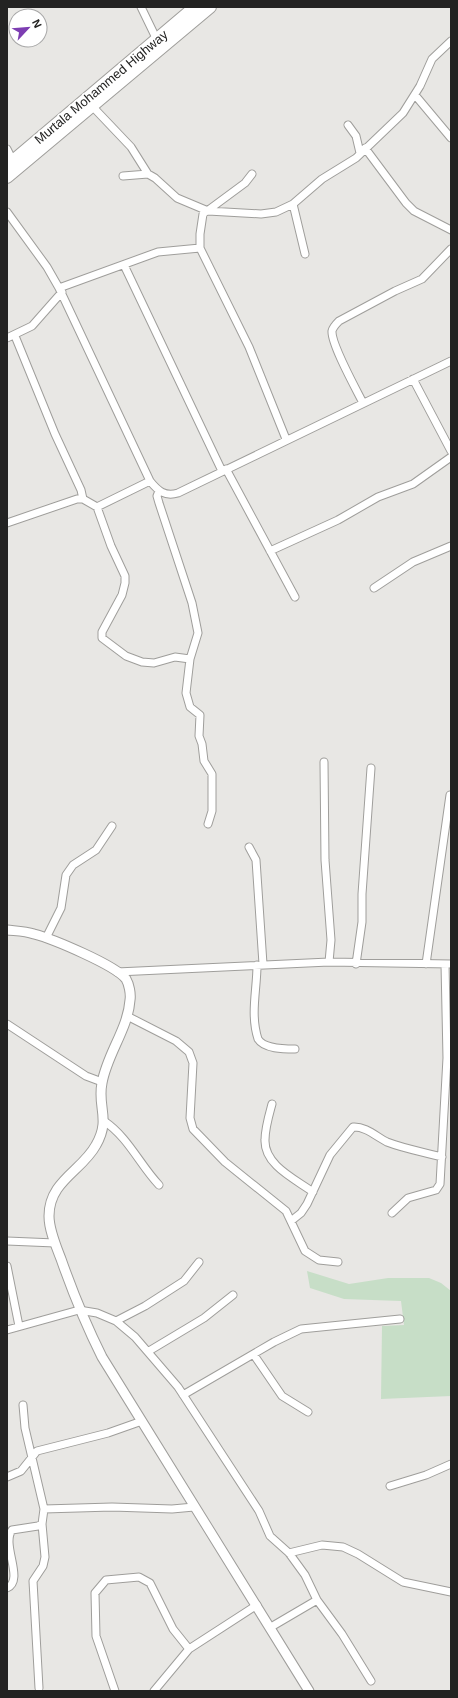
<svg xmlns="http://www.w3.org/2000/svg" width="458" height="1698" font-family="Helvetica,sans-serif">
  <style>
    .green { fill: #c7dec7 }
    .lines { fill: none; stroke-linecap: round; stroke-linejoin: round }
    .street-casing { stroke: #9f9e9b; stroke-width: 9 }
    .secondary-casing { stroke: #9f9e9b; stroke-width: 11 }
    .highway-casing { stroke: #9f9e9b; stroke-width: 14 }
    .street { stroke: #fff; stroke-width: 7 }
    .secondary { stroke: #fff; stroke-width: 9 }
    .highway { stroke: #fff; stroke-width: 12 }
    .labels { text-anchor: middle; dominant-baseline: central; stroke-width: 3.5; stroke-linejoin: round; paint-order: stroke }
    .street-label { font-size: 13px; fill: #232322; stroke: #fff }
  </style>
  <rect width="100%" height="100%" fill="#e8e7e4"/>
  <path class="green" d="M307,1271L349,1284L388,1278H429L441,1283L451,1291V1396L381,1399L382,1326L404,1325L401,1301L344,1299L310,1288Z"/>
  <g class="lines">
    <defs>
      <path id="street" d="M141,7L157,40
        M415,95L451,138
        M92,106L131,147L148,174
        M348,125L356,136L360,153
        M365,148L406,203L414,211L451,230
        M7,149L13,161
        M252,174L245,183L203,214L200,234V248L249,347L286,439
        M123,176L148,174L155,178L177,198L208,211L261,214L276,212L293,204L305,254
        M293,204L322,179L356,158L403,113L420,86L432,59L451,41
        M7,212L47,267L59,288L150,481C158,491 165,497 178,493L451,361
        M124,265L222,471
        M59,288L158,252L200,248
        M15,336L55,434L81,490L83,499
        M7,338L32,326L62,292
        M413,379L451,451
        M363,403C356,389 331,344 332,331C333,327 336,324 339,321L395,291L422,279L451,249
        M226,469L295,597
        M159,491L157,496L159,503L192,603L198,633L190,659L186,693L190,707L200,715L199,736L202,744L204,761L212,774V811L208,824
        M97,507L150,481
        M7,523L77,499H83L97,507L111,546L125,576V583L122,595L102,632V638L126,656L142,662L154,663L175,657L190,659
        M270,551L338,520L378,497L413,484L451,457
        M374,588L413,562L451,546
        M324,762L325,860L331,940L329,962
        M249,847L256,860L263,964
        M46,938L61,908L66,875L73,865L96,850L112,826
        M356,964L362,922V894L371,768
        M426,964L450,795
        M257,965C257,990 250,1014 258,1039C264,1049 284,1049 295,1049
        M117,972L329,962L451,964
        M127,1016L176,1041L189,1052L193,1063L190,1118L193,1129L225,1162L286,1211L305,1251L319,1260L338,1262
        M7,1024L86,1076L102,1082
        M272,1104C269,1115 265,1128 265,1140C264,1165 295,1179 313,1192
        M104,1121C128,1137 140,1165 159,1185
        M392,1213L408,1198L436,1190L440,1184L447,1058L445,964
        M291,1221L301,1213L307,1204L330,1155L353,1127C365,1126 377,1137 387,1142C405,1149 424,1152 442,1157
        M7,1241L55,1243
        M7,1266L19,1326
        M116,1321L145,1306L184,1281L199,1262
        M7,1330L79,1310L97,1313L116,1321L135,1337L178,1387L259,1511L270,1536L289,1553L305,1575L317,1600L342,1634L371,1681
        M149,1351L204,1318L233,1295
        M254,1355L282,1396L308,1412
        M183,1395L274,1342L301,1329L400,1319
        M7,1477L21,1471L37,1451L108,1433L142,1421
        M390,1486L426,1475L451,1464
        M44,1509L112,1507L172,1509L194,1507
        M289,1553L322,1545L343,1547L358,1554L403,1582L451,1592
        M7,1588C25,1580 1,1545 12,1530L38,1526L42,1524L44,1509L25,1428L23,1405
        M271,1627L317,1600
        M39,1688L33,1581L43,1566L45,1557L42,1524
        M115,1691L96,1636L95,1593L106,1580L139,1577L150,1583L173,1629L189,1649
        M154,1691L189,1649L257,1605"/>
      <path id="secondary" d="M7,930C16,931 25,931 34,934C53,939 115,965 126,979C129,984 131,994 130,1000C128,1029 107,1054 102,1083C97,1107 111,1119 96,1145C82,1171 49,1181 49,1216C49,1230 56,1246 61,1259C73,1293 86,1325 102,1357L309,1691"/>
      <path id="highway" d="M7,166L195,7
        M7,177L210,7"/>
    </defs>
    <use href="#street" class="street-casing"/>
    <use href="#secondary" class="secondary-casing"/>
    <use href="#highway" class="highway-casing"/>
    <use href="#street" class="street"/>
    <use href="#secondary" class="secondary"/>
    <use href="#highway" class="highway"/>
  </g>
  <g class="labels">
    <g class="street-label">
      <text transform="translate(101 87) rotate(-40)">Murtala Mohammed Highway</text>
    </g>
  </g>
  <rect width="458" height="1698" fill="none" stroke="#232322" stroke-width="16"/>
  <g transform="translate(28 28) rotate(64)"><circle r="19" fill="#ffffff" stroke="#a7a7a7"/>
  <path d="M0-3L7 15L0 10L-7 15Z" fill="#7d3db2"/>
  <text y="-6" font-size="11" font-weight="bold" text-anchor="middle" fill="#232322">N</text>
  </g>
</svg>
